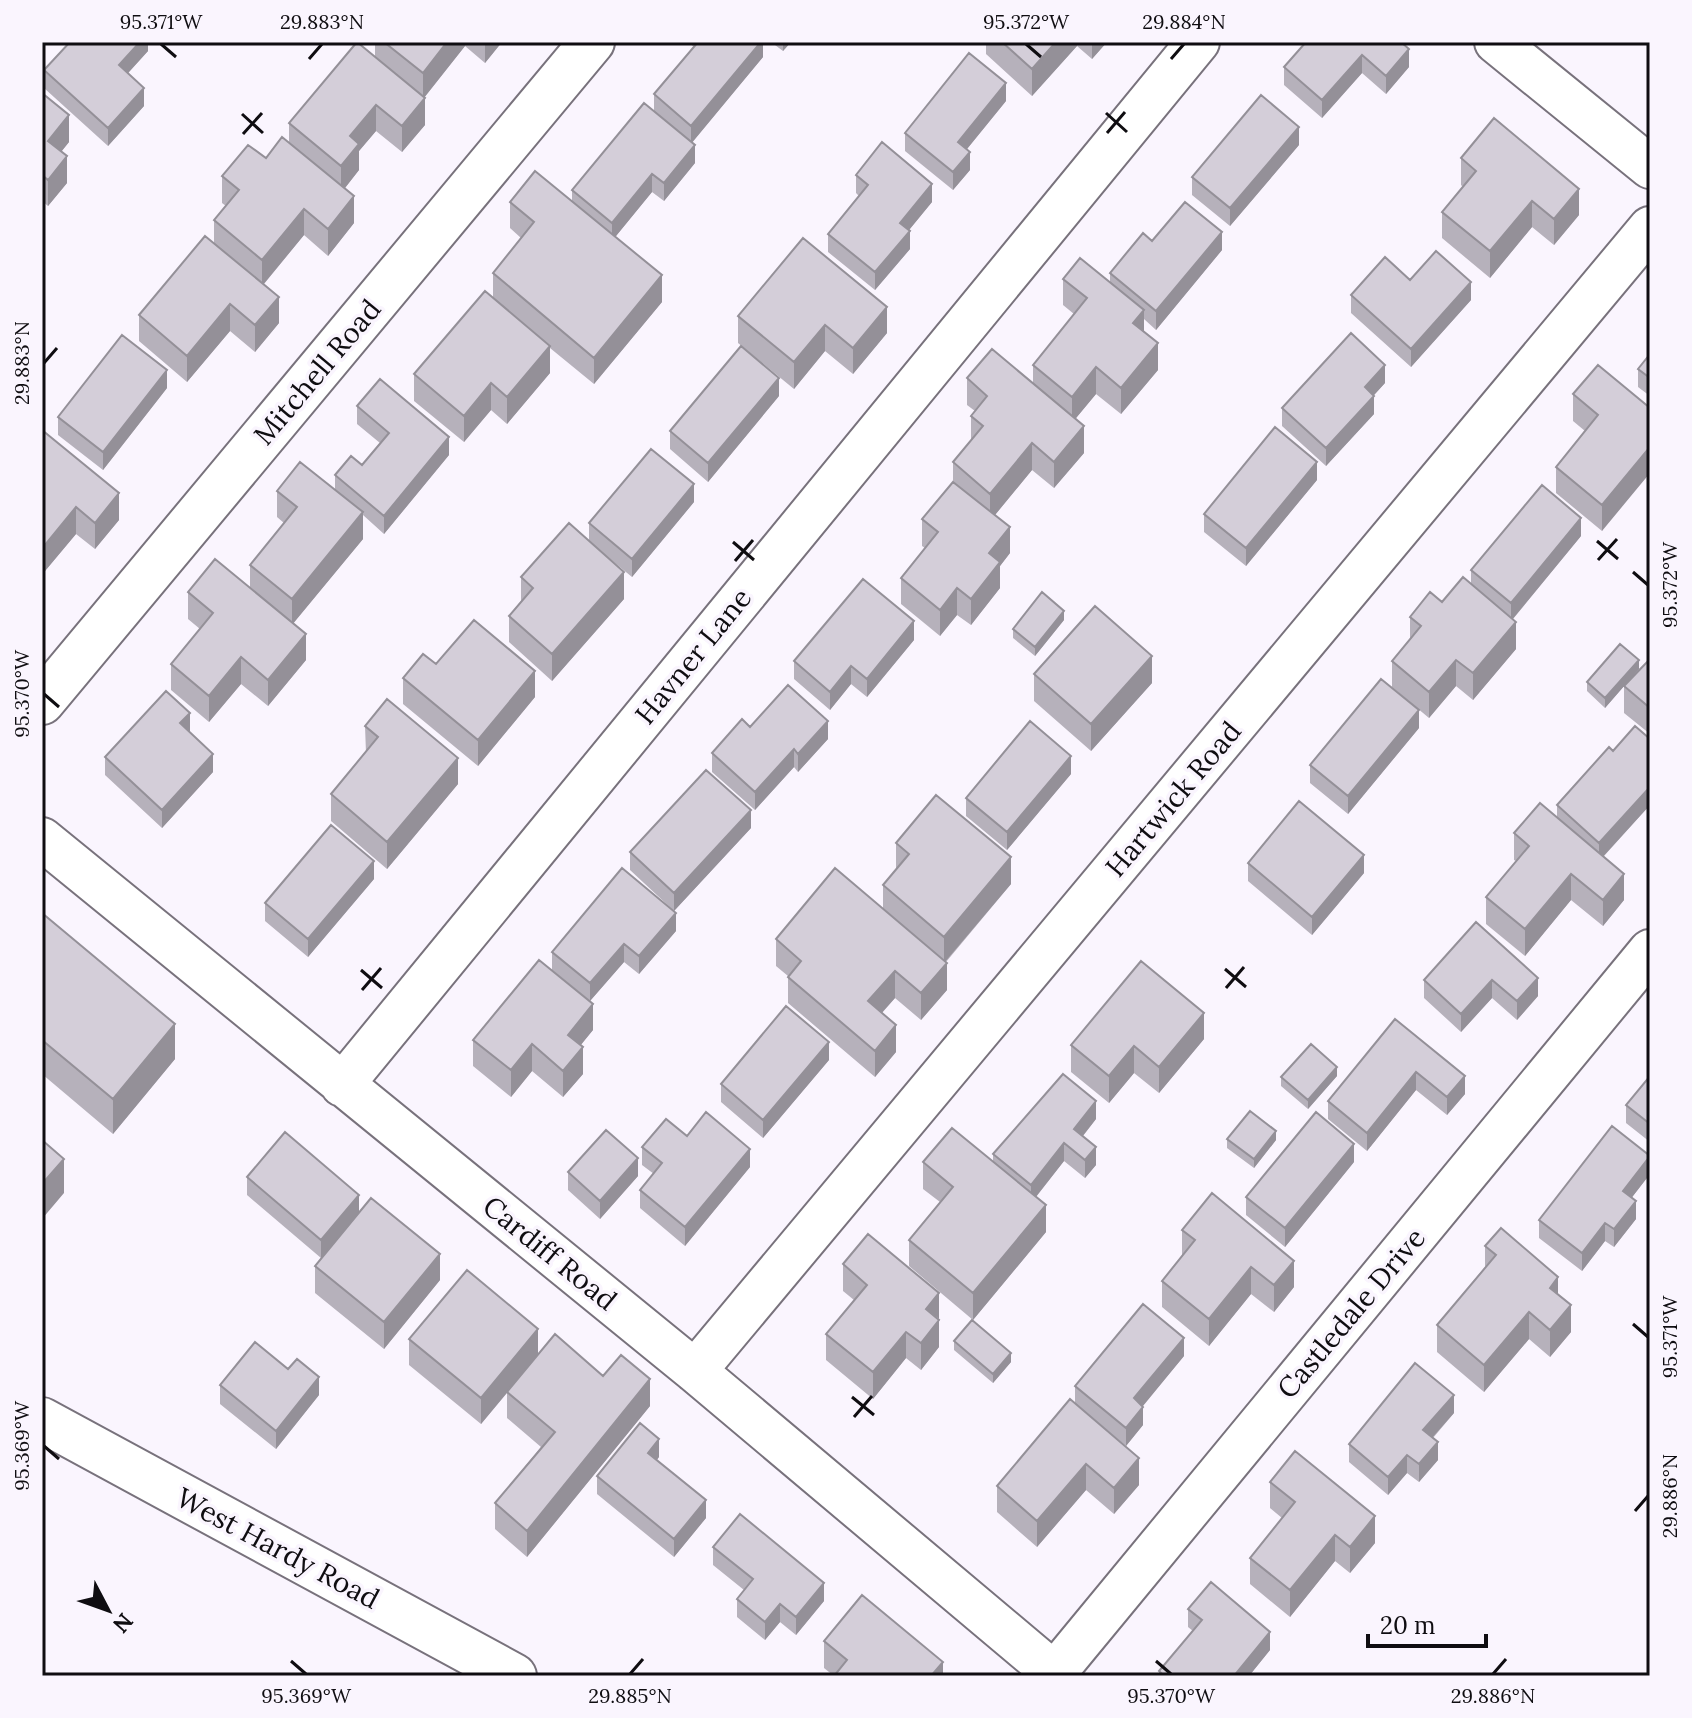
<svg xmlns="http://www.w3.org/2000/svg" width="1692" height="1718" font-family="Lora,serif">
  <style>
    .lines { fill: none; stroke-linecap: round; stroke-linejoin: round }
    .street-casing { stroke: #78727c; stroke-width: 46 }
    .secondary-casing { stroke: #78727c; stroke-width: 48 }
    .street { stroke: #fff; stroke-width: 42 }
    .secondary { stroke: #fff; stroke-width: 44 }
    .wall { fill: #b6b1bb }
    .shaded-wall { fill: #949098 }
    .building { fill: #d4ced9; stroke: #949098; stroke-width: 2 }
    .ticks { fill: none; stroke: #0f0d11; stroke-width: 3 }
    .labels { text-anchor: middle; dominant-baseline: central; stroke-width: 7; stroke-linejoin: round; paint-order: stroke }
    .street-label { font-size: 28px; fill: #0f0d11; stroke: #faf5fe }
    .neatline { fill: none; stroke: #0f0d11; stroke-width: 3 }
    .ticks-label { font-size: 20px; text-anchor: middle; fill: #0f0d11 }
  </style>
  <rect width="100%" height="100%" fill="#faf5fe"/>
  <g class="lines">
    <defs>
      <path id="street" d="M1496,42L1650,167
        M42,839L695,1371L1054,1673
        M342,1085L1198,42
        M695,1371L1650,228
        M1052,1676L1650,951"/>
      <path id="secondary" d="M42,702L592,42
        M42,1420L514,1676"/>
    </defs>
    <use href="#street" class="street-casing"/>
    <use href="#secondary" class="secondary-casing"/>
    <use href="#street" class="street"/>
    <use href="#secondary" class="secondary"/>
  </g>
  <path class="wall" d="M148,42V51L128,73L144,106L108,146L44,88V70Z
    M375,42H502L485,63L465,46L424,98L425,125L402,152L376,131L359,151V170L345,188L354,223L328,256L304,235L264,284L279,323L255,352L230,331L187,382L139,341V315L214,243V220L226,206L222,203V176L266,158L289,143V123L375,56Z
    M688,42H763V57L692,142L695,163L664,201L652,192L615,237L662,302L594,384L550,348V373L507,424L491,410L464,442L414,401V374L493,297V273L521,238L510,228V202L572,201V190L654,112V94L694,47Z
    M771,42H791L783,51Z
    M986,42H1107L1092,59L1077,46L1032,96L986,54Z
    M1306,42L1409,67L1386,94L1362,73L1322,118L1284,85V67Z
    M42,93L69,142L61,152L67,183L48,206L42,201Z
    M1006,101L967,149L970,170L953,190L905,151V133Z
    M1299,145L1230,226L1192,195V177Z
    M1461,158L1579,215L1554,245L1532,227L1490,278L1442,238V212L1463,187L1461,185Z
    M856,175L932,202L909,230L910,249L875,290L828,252V234L859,196L856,193Z
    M803,238L887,333L853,374L825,351L794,389L738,343V316Z
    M1152,241L1222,250L1156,330L1144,319V332L1158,370L1121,414L1096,394L1075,419L1084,453L1054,488L1032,470L995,515L1010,553L1000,566V588L971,625L957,615L940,636L901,604V578L925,548L922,546V519L953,482V462L971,441V416L975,411L967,405V378L1033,384V365L1074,314L1063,305V279L1110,283V273Z
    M1410,280L1471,300L1411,367L1351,313V295Z
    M1650,354V396L1638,387V369Z
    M1385,383L1373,396L1374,414L1326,466L1282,426V408Z
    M167,388L103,470L58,435V417Z
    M1573,394L1650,408L1602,531L1556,493V467L1585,431L1573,421Z
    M779,396L708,482L670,449V431Z
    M357,406L449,455L384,534L363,515V539L293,623L306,660L268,706L241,684L209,722L171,690V664L200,629L188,619V592L250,587V565L284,523L277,517V491L335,490V475L362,465L380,443L357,424Z
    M42,430L119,520L95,549L76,534L45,571L42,569Z
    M1317,480L1246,566L1204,532V514Z
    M694,502L632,577L604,554L624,599L552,681L509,642V616L521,601V577L589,540V523Z
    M1581,536L1513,619L1516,649L1473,700L1456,686L1429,718L1392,687V661L1410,640V617L1442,602L1471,584V570Z
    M1064,620L1035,656L1013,638V629Z
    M914,640L867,697L851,684L830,710L794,679V661Z
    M1650,659V734L1624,713V686L1605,708L1587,691V682L1639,669Z
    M436,664L535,697L478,766L403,704V678Z
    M1034,674L1152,683L1091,751L1034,701Z
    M365,726L458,784L387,869L331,821V794L366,753Z
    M750,727L828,739L798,772L794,767L755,810L712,772V753Z
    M1419,728L1348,814L1310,783V765Z
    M190,731L189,732L213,772L162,828L105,775V757Z
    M1650,739V805L1604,856L1624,900L1603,926L1571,900L1525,956L1486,924V897L1516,861L1514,860V833L1557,817V805L1613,751Z
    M1071,774L1007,850L966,816V798Z
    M751,828L674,911L630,870V852Z
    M896,843L1011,884L946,962L947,990L921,1020L895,998L882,1013L896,1052L875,1077L788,1003V976L776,966V939L883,909V885L896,870Z
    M1248,863L1364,873L1312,935L1248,881Z
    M374,879L308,957L265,921V903Z
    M42,913L175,1059L113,1134L42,1074Z
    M676,931L639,974L624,962L590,1001L552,970V952Z
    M1538,978V996L1517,1020L1492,998L1461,1032L1424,998V980Z
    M1395,1019L1465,1094L1447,1115L1416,1090L1367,1151L1328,1119V1101Z
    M593,1030L580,1045L583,1074L563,1097L532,1071L511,1097L473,1066V1040Z
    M1204,1039L1159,1093L1134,1073L1109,1103L1071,1072V1045Z
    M829,1060L763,1138L721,1102V1084Z
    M1337,1076L1308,1109L1281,1086V1077Z
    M1650,1076V1142L1626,1123V1105Z
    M1096,1119L1083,1136L1096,1165L1085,1178L1064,1161L1036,1197L1046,1232L973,1320L909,1266V1240L940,1202L923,1189V1162H993V1154Z
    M687,1136L750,1167L685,1246L640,1208V1190L654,1174L642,1165V1147Z
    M1227,1139L1276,1140L1254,1168L1227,1148Z
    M1354,1162L1285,1247L1246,1215V1197Z
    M568,1172L638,1176L600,1219L568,1190Z
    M1650,1174L1632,1197L1636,1219L1614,1247L1605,1241L1582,1271L1539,1238V1220Z
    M247,1177L359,1212L440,1280L384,1349L315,1293V1266L321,1258L247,1195Z
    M1182,1230L1294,1287L1274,1312L1251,1294L1209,1346L1162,1307V1281L1182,1256Z
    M1485,1246L1558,1295L1571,1332L1550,1357L1529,1339L1484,1392L1437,1352V1325L1485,1267Z
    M843,1264L938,1320L939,1347L921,1370L906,1358L873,1399L826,1360V1334L854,1300L843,1291Z
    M409,1339L538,1354L603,1376L650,1406L527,1557L495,1529V1503L541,1447L507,1418V1393L481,1424L409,1365Z
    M954,1341L1011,1362L993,1383L954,1350Z
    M1184,1356L1142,1406L1143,1425L1126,1446L1091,1417L1139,1485L1114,1514L1086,1490L1037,1547L997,1512V1486L1075,1404V1386Z
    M220,1385L319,1395L276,1449L220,1404Z
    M1454,1413L1433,1438L1438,1460L1419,1482L1407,1473L1388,1495L1349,1462V1444Z
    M659,1457L657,1460L706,1518L674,1557L597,1494V1476Z
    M1270,1482L1375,1543L1350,1573L1335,1561L1290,1617L1250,1584V1558L1282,1518L1270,1508Z
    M713,1547L824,1601L796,1635L780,1622L765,1640L737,1617V1599L744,1590L713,1565Z
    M1188,1609L1270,1650L1249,1676H1159V1671L1193,1631L1188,1627Z
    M824,1641L943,1676H834L824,1668Z"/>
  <path class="shaded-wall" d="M140,42H148V51L119,83V65Z
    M447,42H465V46L423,99V73Z
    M485,42H502L485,63Z
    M761,42H763V57L691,144V126Z
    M783,42H791L783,51Z
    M1056,42H1077V46L1032,96V69Z
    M1092,42H1107L1092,59Z
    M1409,49V67L1386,94V76Z
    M1362,55V73L1322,118V100Z
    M1006,83V101L958,160V142Z
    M144,88V106L108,146V128Z
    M425,98V125L402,152V126Z
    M376,105V131L359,151V170L341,193V166L350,136Z
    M69,115V142L48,168V141Z
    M1299,127V145L1230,226V208Z
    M695,145V163L664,201V183Z
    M970,152V170L953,190V172Z
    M67,156V183L48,206V180Z
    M652,174V192L612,241V223Z
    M932,184V202L900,241V223Z
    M1579,189V215L1554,245V219Z
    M354,196V223L328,256V229Z
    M1532,201V227L1490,278V251Z
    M304,209V235L262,286V260Z
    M910,231V249L875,290V272Z
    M1222,232V250L1156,330V311Z
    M662,275V302L594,384V358Z
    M1471,282V300L1411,367V349Z
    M279,297V323L255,352V325Z
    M230,304V331L187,382V356Z
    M887,307V333L853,374V348Z
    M1144,310V337L1133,323Z
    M825,325V351L794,389V362Z
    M1158,343V370L1121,414V388Z
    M550,346V373L507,424V397Z
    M1385,365V383L1365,405V387Z
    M1096,367V394L1072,423V397Z
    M167,370V388L103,470V452Z
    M779,378V396L708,482V463Z
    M491,383V410L464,442V416Z
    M1374,396V414L1326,466V448Z
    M1084,426V453L1054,488V462Z
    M449,437V455L384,534V516Z
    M1032,443V470L990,521V494Z
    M1650,447V473L1602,531V505Z
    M1317,462V480L1246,566V548Z
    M694,484V502L632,577V559Z
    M119,493V520L95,549V523Z
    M76,507V534L45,571V545Z
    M363,512V539L292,625V599Z
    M1581,518V536L1511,621V603Z
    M1010,527V553L1000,566V588L971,625V599L989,553Z
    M624,572V599L552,681V654Z
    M45,576V603L42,607V580Z
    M957,588V615L940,636V610Z
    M1064,611V620L1035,656V647Z
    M914,621V640L867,697V679Z
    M1516,622V649L1473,700V673Z
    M306,634V660L268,706V680Z
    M1152,656V683L1091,751V724Z
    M241,657V684L209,722V696Z
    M1456,660V686L1429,718V692Z
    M1639,660V669L1605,708V698Z
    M851,666V684L830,710V692Z
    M535,671V697L478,766V740Z
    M1419,710V728L1348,814V796Z
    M190,713V731L180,741V723Z
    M828,721V739L798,772V754Z
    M794,749V767L755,810V792Z
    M213,754V772L162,828V810Z
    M1071,756V774L1007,850V832Z
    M458,758V784L387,869V842Z
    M1650,787V805L1599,861V843Z
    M751,810V828L674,911V893Z
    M1364,855V873L1312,935V917Z
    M1011,857V884L944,963V937Z
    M374,861V879L308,957V939Z
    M1571,874V900L1525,956V929Z
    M1624,874V900L1603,926V900Z
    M676,913V931L639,974V956Z
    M624,944V962L590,1001V983Z
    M947,963V990L921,1020V993Z
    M895,971V998L868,1028V1001Z
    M1538,978V996L1517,1020V1001Z
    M1492,980V998L1461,1032V1014Z
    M593,1004V1030L568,1061V1035Z
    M1204,1013V1039L1159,1093V1067Z
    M175,1024V1059L113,1134V1099Z
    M896,1025V1052L875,1077V1051Z
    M829,1042V1060L763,1138V1120Z
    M532,1044V1071L511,1097V1070Z
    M1134,1046V1073L1109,1103V1076Z
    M583,1047V1074L563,1097V1071Z
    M1337,1067V1076L1308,1109V1100Z
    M1416,1072V1090L1367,1151V1133Z
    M1465,1076V1094L1447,1115V1097Z
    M1096,1101V1119L1074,1147V1129Z
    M1276,1131V1140L1254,1168V1159Z
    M1064,1143V1161L1031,1203V1185Z
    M1354,1144V1162L1285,1247V1228Z
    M1096,1147V1165L1085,1178V1160Z
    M750,1149V1167L685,1246V1227Z
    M1650,1156V1174L1623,1209V1191Z
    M638,1158V1176L600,1219V1201Z
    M64,1159V1193L42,1219V1184Z
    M359,1195V1213L321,1258V1240Z
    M1636,1201V1219L1614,1247V1229Z
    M1046,1205V1232L973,1320V1293Z
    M1605,1223V1241L1582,1271V1253Z
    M440,1254V1280L384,1349V1322Z
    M1294,1261V1287L1274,1312V1285Z
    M1251,1267V1294L1209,1346V1319Z
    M1558,1277V1304L1550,1288Z
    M939,1293V1319L926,1309Z
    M1571,1305V1332L1550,1357V1330Z
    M1529,1312V1339L1484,1392V1365Z
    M939,1320V1347L921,1370V1343Z
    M538,1329V1355L481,1424V1398Z
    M906,1332V1358L873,1399V1372Z
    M1184,1338V1356L1134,1417V1398Z
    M1011,1353V1362L993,1383V1374Z
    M319,1377V1395L276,1449V1431Z
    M650,1379V1406L527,1557V1531Z
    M1454,1395V1413L1423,1448V1430Z
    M1143,1407V1425L1126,1446V1428Z
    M659,1439V1457L648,1471V1453Z
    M1438,1442V1460L1419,1482V1464Z
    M1407,1455V1473L1388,1495V1477Z
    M1139,1458V1485L1114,1514V1488Z
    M1086,1464V1490L1037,1547V1521Z
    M706,1500V1518L674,1557V1539Z
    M1375,1516V1543L1350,1573V1547Z
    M1335,1535V1561L1290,1617V1590Z
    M824,1583V1601L796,1635V1617Z
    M780,1604V1622L765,1640V1622Z
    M1270,1632V1650L1249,1676H1234Z
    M943,1662V1676H931Z"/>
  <path class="building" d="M70,42H140L119,65L144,88L108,128L44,70Z
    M357,42L425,98L402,126L376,105L350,136L359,144L341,166L289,123Z
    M384,42H447L423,73Z
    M698,42H761L691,126L654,94Z
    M1002,42H1056L1032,69Z
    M1306,42H1401L1409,49L1386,76L1362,55L1322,100L1284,67Z
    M969,53L1006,83L958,142L970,152L953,172L905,133Z
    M42,93L69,115L48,141L67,156L48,180L42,175Z
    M1261,95L1299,127L1230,208L1192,177Z
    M644,103L695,145L664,183L652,174L612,223L572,190Z
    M1494,118L1579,189L1554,219L1532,201L1490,251L1442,212L1476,171L1461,158Z
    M282,137L354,196L328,229L304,209L262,260L214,220L239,190L222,176L248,145L266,158Z
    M882,142L932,184L900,223L910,231L875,272L828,234L868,185L856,175Z
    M535,171L662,275L594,358L493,273L534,222L510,202Z
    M1185,202L1222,232L1156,311L1110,273L1143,233L1152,241Z
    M205,236L279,297L255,325L230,304L187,356L139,315Z
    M803,238L887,307L853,348L825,325L794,362L738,316Z
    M1436,251L1471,282L1411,349L1351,295L1385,257L1410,280Z
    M1080,258L1144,310L1133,323L1158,343L1121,388L1096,367L1072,397L1033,365L1087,298L1063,279Z
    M485,291L550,346L507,397L491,383L464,416L414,374Z
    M1351,333L1385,365L1365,387L1374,396L1326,448L1282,408Z
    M122,335L167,370L103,452L58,417Z
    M741,346L779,378L708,463L670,431Z
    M992,349L1084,426L1054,462L1032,443L990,494L953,462L983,426L971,416L987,396L967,378Z
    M1650,354V378L1638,369Z
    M1598,365L1650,408V447L1602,505L1556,467L1598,415L1573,394Z
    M380,379L449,437L384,516L335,475L351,456L362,465L389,433L357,406Z
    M1275,427L1317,462L1246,548L1204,514Z
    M42,430L119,493L95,523L76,507L45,545L42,542Z
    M651,449L694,484L632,559L589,523Z
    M300,462L363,512L292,599L250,565L297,507L277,491Z
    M953,482L1010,527L989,553L1000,562L971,599L957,588L940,610L901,578L938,532L922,519Z
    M1542,485L1581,518L1511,603L1471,570Z
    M569,523L624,572L552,654L509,616L533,588L521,577Z
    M215,559L306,634L268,680L241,657L209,696L171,664L213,613L188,592Z
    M1463,577L1516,622L1473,673L1456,660L1429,692L1392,661L1421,626L1410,617L1430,592L1442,602Z
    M863,579L914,621L867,679L851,666L830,692L794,661Z
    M1042,592L1064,611L1035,647L1013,629Z
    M1095,606L1152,656L1091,724L1034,674Z
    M474,620L535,671L478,740L403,678L423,654L436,664Z
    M1620,644L1639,660L1605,698L1587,682Z
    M1650,659V708L1624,686Z
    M1381,679L1419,710L1348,796L1310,765Z
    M788,685L828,721L798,754L794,749L755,792L712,753L742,719L750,727Z
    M166,691L190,713L180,723L213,754L162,810L105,757Z
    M387,699L458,758L387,842L331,794L378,737L365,726Z
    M1030,721L1071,756L1007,832L966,798Z
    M1635,726L1650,739V787L1599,843L1557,805L1609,747L1613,751Z
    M706,770L751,810L674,893L630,852Z
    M936,795L1011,857L944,937L883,885L909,854L896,843Z
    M1299,801L1364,855L1312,917L1248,863Z
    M1540,803L1624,874L1603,900L1571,874L1525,929L1486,897L1529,846L1514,833Z
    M331,825L374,861L308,939L265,903Z
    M622,868L676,913L639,956L624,944L590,983L552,952Z
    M835,868L947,963L921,993L895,971L868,1001L896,1025L875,1051L788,977L801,961L776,939Z
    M42,913L175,1024L113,1099L42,1040Z
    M1476,922L1538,978L1517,1001L1492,980L1461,1014L1424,980Z
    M539,960L593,1004L568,1035L583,1047L563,1071L532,1044L511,1070L473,1040Z
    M1141,961L1204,1013L1159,1067L1134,1046L1109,1076L1071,1045Z
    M786,1006L829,1042L763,1120L721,1084Z
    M1395,1019L1465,1076L1447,1097L1416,1072L1367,1133L1328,1101Z
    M1311,1044L1337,1067L1308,1100L1281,1077Z
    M1063,1074L1096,1101L1074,1129L1096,1147L1085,1160L1064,1143L1031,1185L993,1154Z
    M1650,1076V1124L1626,1105Z
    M1250,1111L1276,1131L1254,1159L1227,1139Z
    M706,1112L750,1149L685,1227L640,1190L662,1163L642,1147L666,1119L687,1136Z
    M1316,1112L1354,1144L1285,1228L1246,1197Z
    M1612,1126L1650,1156L1623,1191L1636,1201L1614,1229L1605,1223L1582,1253L1539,1220Z
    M952,1128L1046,1205L973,1293L909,1240L953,1187L923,1162Z
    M606,1130L638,1158L600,1201L568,1172Z
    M285,1132L359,1195L321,1240L247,1177Z
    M42,1140L64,1159L42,1184Z
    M1212,1193L1294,1261L1274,1285L1251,1267L1209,1319L1162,1281L1195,1240L1182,1230Z
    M371,1198L440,1254L384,1322L315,1266Z
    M1501,1228L1558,1277L1550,1288L1571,1305L1550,1330L1529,1312L1484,1365L1437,1325L1496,1255L1485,1246Z
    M868,1234L939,1293L926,1309L939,1320L921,1343L906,1332L873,1372L826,1334L867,1285L843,1264Z
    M467,1270L538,1329L481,1398L409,1339Z
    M1143,1304L1184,1338L1134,1398L1143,1407L1126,1428L1075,1386Z
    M972,1320L1011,1353L993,1374L954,1341Z
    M555,1334L603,1376L621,1355L650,1379L527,1531L495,1503L555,1432L507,1392Z
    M255,1342L288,1369L297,1359L319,1377L276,1431L220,1385Z
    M1415,1363L1454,1395L1423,1430L1438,1442L1419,1464L1407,1455L1388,1477L1349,1444Z
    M1070,1399L1139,1458L1114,1488L1086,1464L1037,1521L997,1486Z
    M640,1423L659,1439L648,1453L706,1500L674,1539L597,1476Z
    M1295,1451L1375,1516L1350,1547L1335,1535L1290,1590L1250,1558L1295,1502L1270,1482Z
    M740,1514L824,1583L796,1617L780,1604L765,1622L737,1599L753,1579L713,1547Z
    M1211,1582L1270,1632L1234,1676H1164L1159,1671L1202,1620L1188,1609Z
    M862,1595L943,1662L931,1676H834L847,1660L824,1641Z"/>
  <path class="ticks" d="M161,44L176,57M1026,44L1041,57M309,59L322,44M1171,59L1184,44M1106,113L1127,132M242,114L263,133M1107,133L1125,112M243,134L262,113M44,363L57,348M1597,541L1618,559M733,542L754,560M1598,560L1617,539M735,561L753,540M1633,572L1648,585M44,694L59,707M1225,969L1246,987M361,970L382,988M1226,988L1244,967M362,990L381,968M1633,1324L1648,1337M852,1397L874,1415M854,1417L872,1396M44,1446L59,1459M1635,1511L1648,1496M291,1661L306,1674M1156,1661L1171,1674M630,1674L643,1659M1493,1674L1506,1659"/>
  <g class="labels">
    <g class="street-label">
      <text transform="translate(317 372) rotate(-50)">Mitchell Road</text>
      <text transform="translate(693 656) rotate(-51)">Havner Lane</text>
      <text transform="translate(1173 799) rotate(-50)">Hartwick Road</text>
      <text transform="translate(550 1253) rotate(39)">Cardiff Road</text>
      <text transform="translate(1351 1313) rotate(-50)">Castledale Drive</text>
      <text transform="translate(278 1548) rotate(28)">West Hardy Road</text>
    </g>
  </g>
  <rect width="1692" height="1718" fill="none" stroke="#faf5fe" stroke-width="88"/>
  <g transform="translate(108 1610) rotate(131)" stroke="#faf5fe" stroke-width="6" paint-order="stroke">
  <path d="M0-6L14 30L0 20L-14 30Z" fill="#0f0d11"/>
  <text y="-12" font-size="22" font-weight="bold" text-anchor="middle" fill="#0f0d11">N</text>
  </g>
  <path d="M1368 1634v12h118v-12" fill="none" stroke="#0f0d11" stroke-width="4"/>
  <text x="1380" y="1634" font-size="24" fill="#0f0d11" stroke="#faf5fe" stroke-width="6" paint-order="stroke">20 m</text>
  <rect x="44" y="44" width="1604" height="1630" class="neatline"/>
  <g class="ticks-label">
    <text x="161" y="29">95.371°W</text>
    <text x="322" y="29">29.883°N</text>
    <text x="1026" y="29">95.372°W</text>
    <text x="1184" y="29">29.884°N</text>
    <text transform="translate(22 363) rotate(-90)" y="7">29.883°N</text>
    <text transform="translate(1670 585) rotate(-90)" y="7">95.372°W</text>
    <text transform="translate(22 694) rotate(-90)" y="7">95.370°W</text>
    <text transform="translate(1670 1337) rotate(-90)" y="7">95.371°W</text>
    <text transform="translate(22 1446) rotate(-90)" y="7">95.369°W</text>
    <text transform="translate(1670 1496) rotate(-90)" y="7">29.886°N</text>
    <text x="306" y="1703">95.369°W</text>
    <text x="630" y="1703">29.885°N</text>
    <text x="1171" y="1703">95.370°W</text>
    <text x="1493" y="1703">29.886°N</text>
  </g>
</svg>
